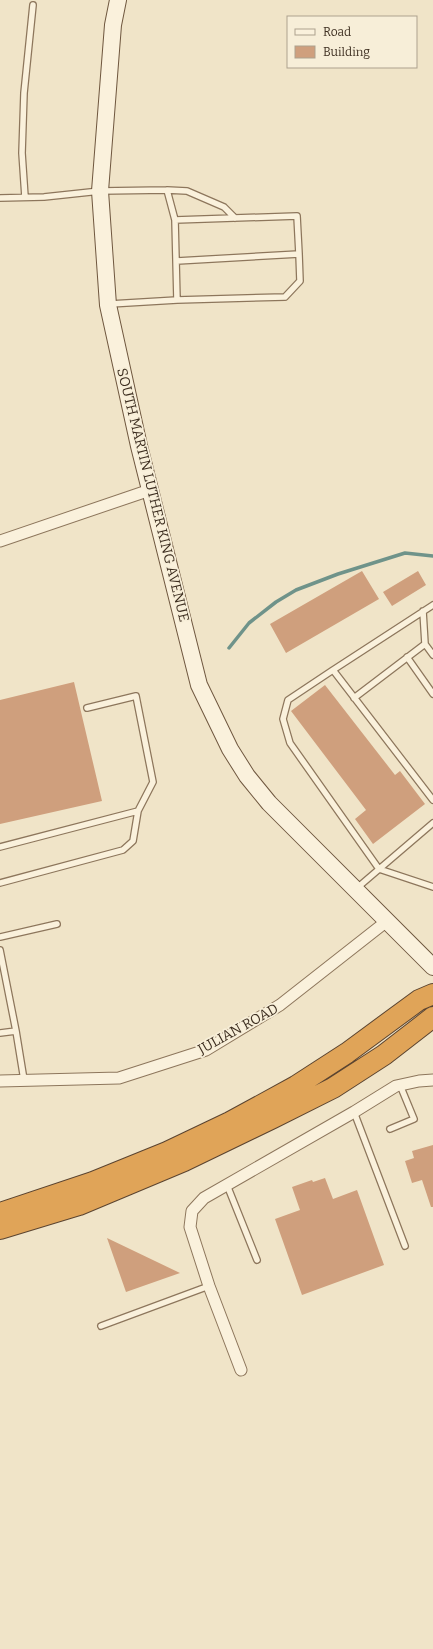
<svg xmlns="http://www.w3.org/2000/svg" width="433" height="1649" font-family="Bitter,serif">
  <style>
    .lines { fill: none; stroke-linecap: round; stroke-linejoin: round }
    .stream { stroke: #6f938a; stroke-width: 3.5 }
    .building { fill: #cf9f7d }
    .lane-casing { stroke: #8d765c; stroke-width: 8 }
    .street-casing { stroke: #8d765c; stroke-width: 13 }
    .secondary-casing { stroke: #6f573f; stroke-width: 18 }
    .highway-casing { stroke: #5b4430; stroke-width: 22 }
    .lane { stroke: #faf1dc; stroke-width: 5.5 }
    .street { stroke: #faf1dc; stroke-width: 11 }
    .secondary { stroke: #faf1dc; stroke-width: 16 }
    .highway { stroke: #e0a458; stroke-width: 20 }
    .labels { text-anchor: middle; dominant-baseline: central; stroke-width: 3.5; stroke-linejoin: round; paint-order: stroke }
    .street-label { font-size: 14px; fill: #3d2e20; stroke: #f7eed8 }
  </style>
  <rect width="100%" height="100%" fill="#f0e4c8"/>
  <g class="lines">
    <path class="stream" d="M229,648L249,623L276,602L296,590L338,574L405,553L433,556"/>
  </g>
  <path class="building" d="M362,571L379,599L286,653L270,624Z
    M418,571L426,585L392,606L383,592Z
    M74,682L102,801L0,824V700Z
    M325,685L395,775L400,771L425,804L373,844L355,819L366,810L291,711Z
    M433,1145V1207H431L422,1180L412,1183L405,1161L414,1158L412,1151Z
    M325,1178L333,1199L357,1190L384,1265L302,1295L275,1219L300,1210L292,1187L312,1180L313,1182Z
    M107,1238L180,1273L126,1292Z"/>
  <g class="lines">
    <defs>
      <path id="lane" d="M167,190L187,191L224,207L235,218
        M25,197L22,153L24,93L33,5
        M0,198L44,197L100,191L167,190L175,220L177,300L110,304
        M175,220L297,216L299,254L177,261
        M177,300L285,297L300,281L299,254
        M425,644L433,655
        M407,657L433,694
        M333,670L433,605
        M354,698L425,644L423,611
        M433,800L333,670L288,700L283,719L290,743L379,869L433,887
        M0,847L138,811L153,782L136,696L87,708
        M0,883L123,850L133,841L138,811
        M357,888L433,823
        M0,937L57,924
        M0,950L16,1031
        M0,1033L16,1031L24,1080
        M354,1112L405,1246
        M390,1129L414,1119L400,1085
        M227,1185L257,1260
        M101,1326L209,1286"/>
      <path id="street" d="M0,541L150,490
        M0,1081L119,1078L206,1050L280,1005L387,921
        M241,1370L209,1286L190,1227L192,1211L204,1198L354,1112L396,1086L419,1081L433,1080"/>
      <path id="secondary" d="M118,0L113,25L100,191L108,305L139,446L199,685L230,749L247,776L269,803L433,967"/>
      <path id="highway" d="M0,1213L93,1182L167,1152L230,1122L296,1086L347,1053L419,1000L433,994
        M0,1229L79,1205L184,1161L273,1118L333,1088L384,1055L433,1017"/>
    </defs>
    <use href="#lane" class="lane-casing"/>
    <use href="#street" class="street-casing"/>
    <use href="#secondary" class="secondary-casing"/>
    <use href="#highway" class="highway-casing"/>
    <use href="#lane" class="lane"/>
    <use href="#street" class="street"/>
    <use href="#secondary" class="secondary"/>
    <use href="#highway" class="highway"/>
  </g>
  <g class="labels">
    <g class="street-label">
      <text transform="translate(153 495) rotate(76)">SOUTH MARTIN LUTHER KING AVENUE</text>
      <text transform="translate(238 1029) rotate(-29)">JULIAN ROAD</text>
    </g>
  </g>
  <rect x="287" y="16" width="130" height="52" fill="#f7eed8" stroke="#ada18e"/>
  <rect x="295" y="29" width="20" height="6" fill="#faf1dc" stroke="#ada18e"/>
  <text x="323" y="36" font-size="12" fill="#3d2e20">Road</text>
  <rect x="295" y="46" width="20" height="12" fill="#cf9f7d" stroke="#ada18e"/>
  <text x="323" y="56" font-size="12" fill="#3d2e20">Building</text>
</svg>
